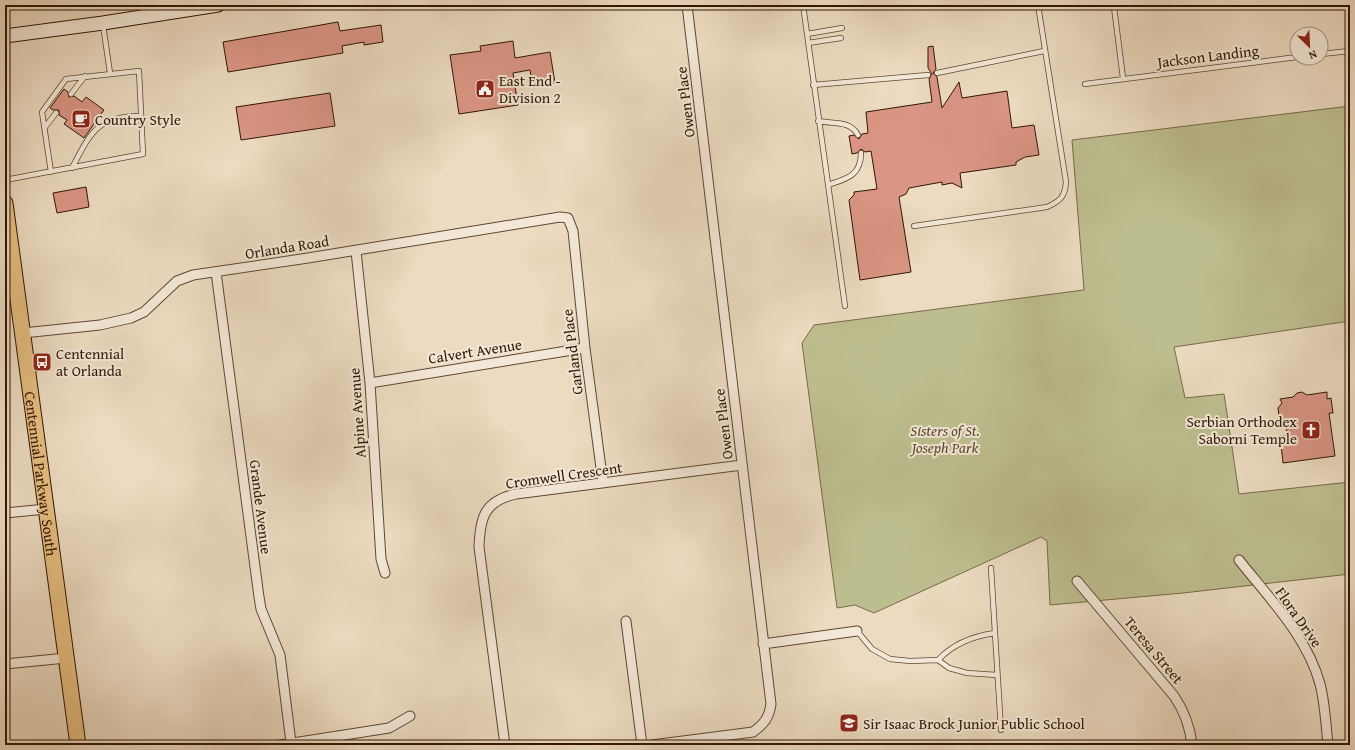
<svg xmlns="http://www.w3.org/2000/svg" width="1355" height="750" font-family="'Gentium Book Plus',serif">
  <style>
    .green { fill: #bdbe8f; stroke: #776a49 }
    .building { fill: #da9584; stroke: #311603 }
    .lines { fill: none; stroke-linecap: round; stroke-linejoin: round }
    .service-casing { stroke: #604732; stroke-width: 6 }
    .minor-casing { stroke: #604732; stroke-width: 11 }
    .secondary-casing { stroke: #311603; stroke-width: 15 }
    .primary-casing { stroke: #311603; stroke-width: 17 }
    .service { stroke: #f3e8d7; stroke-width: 4.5 }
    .minor { stroke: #f3e8d7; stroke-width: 9 }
    .secondary { stroke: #f3e8d7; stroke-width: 13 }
    .primary { stroke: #e6be80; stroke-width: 15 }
    .labels { text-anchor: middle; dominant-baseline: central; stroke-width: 4; stroke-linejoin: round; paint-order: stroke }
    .street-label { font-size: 15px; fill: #311603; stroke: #f3e8d7 }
    .poi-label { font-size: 15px; fill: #311603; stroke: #f3e8d7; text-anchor: start }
    .park-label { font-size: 15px; font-style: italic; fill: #5b482d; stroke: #f3e8d7 }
  </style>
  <rect width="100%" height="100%" fill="#ecdbc1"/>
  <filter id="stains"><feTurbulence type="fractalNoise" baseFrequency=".005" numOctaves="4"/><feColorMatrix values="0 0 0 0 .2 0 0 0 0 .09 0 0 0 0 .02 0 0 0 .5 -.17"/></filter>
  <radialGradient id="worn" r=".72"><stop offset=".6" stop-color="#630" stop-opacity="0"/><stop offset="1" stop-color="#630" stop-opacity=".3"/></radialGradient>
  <path class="green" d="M1350,106V321L1174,347L1185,398L1224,394L1239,494L1350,482V574L1183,593L1050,605L1047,541L1041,537L874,613L855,605L837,608L802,343L814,325L1084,290L1072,140Z"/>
  <path class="building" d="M338,22L340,31L381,25L383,42L364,45V42L342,46L343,53L228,72L223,42Z
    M513,41L515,58L550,52L555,83L533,87L530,70L513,73L518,105L459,114L450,55L481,51L480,46Z
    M933,46L936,69L933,73L937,77L942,108L959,82L962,98L1007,91L1012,128L1034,125L1039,155L1025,157L1016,162V165L960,173L962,188L952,183L942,185V182L909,188L906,194L899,197L911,272L860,280L849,200L854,195V192L877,189L871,151L865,152L861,149L857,153L852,154L849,136L854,135L859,139L862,134L868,133L866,112L932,102L929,79L932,74L928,68V47Z
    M64,89L68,92L69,97L74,96L82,102L86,97L104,110L84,138L64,124L67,120L59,115V110H53L50,108Z
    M330,93L335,126L241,140L236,107Z
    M86,187L89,207L57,213L53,193Z
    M1302,392L1307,395L1327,392V399L1331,398L1333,413H1329L1335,456L1283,463L1280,436L1288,435L1283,419L1279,416L1278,408L1282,403L1280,399L1293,397L1297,393Z"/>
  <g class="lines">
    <defs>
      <path id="service" d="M143,5L144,15
        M803,5L845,306
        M1114,7L1123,78
        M103,25L110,73
        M807,34L842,28
        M808,43L841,38
        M1321,54L1350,51
        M937,73L1044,51
        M1085,84L1297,57
        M813,85L928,75
        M71,94L85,76
        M818,121C833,124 850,120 858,135
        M45,127L56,113
        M72,168C91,132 97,116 141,116
        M5,180L143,154L139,71L66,79L42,112L51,172
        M828,185C846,179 861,176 861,153
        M914,226L1047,207C1060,201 1065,197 1066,182L1038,5
        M991,568L1001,730
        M857,631L872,649L890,659L910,661L938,660L949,668L967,673L997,675
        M938,660C953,644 973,636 995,633"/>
      <path id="minor" d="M356,251L370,383L381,559L385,573
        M216,272L259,597L261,609L280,655L291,743
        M23,333L100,325L131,318L144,312L177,281L193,275L308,258L560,217L568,218L573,231L585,348L603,483
        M370,383L585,348
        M5,513L46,509
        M1239,560C1269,598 1307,636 1320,684C1325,703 1326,725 1328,745
        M1077,581L1174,696C1185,712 1190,726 1192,745
        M626,621L642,745
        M763,644L857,631
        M5,664L66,658
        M280,745L389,728L410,716
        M505,745L479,547C480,518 484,501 516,494L742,465
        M652,745L753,732C764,724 769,718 771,704L687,5"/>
      <path id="secondary" d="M5,36L103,23L218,5"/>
      <g id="primary">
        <path id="s1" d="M5,203L78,745"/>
      </g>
    </defs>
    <use href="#service" class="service-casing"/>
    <use href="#minor" class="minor-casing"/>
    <use href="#secondary" class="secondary-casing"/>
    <use href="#primary" class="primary-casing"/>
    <use href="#service" class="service"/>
    <use href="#minor" class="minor"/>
    <use href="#secondary" class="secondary"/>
    <use href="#primary" class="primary"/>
  </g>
  <defs>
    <symbol id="civic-square" viewBox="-11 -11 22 22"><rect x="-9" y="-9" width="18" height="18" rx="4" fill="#8f2418" stroke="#f3e8d7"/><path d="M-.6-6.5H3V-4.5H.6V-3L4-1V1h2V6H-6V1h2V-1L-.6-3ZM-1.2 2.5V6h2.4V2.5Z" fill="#fff"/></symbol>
    <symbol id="cafe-square" viewBox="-11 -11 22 22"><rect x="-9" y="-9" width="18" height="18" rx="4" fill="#8f2418" stroke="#f3e8d7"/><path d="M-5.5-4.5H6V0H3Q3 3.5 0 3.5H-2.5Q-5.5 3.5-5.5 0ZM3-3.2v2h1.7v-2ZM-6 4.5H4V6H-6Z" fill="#fff"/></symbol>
    <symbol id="bus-square" viewBox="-11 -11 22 22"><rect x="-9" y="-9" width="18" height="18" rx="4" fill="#8f2418" stroke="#f3e8d7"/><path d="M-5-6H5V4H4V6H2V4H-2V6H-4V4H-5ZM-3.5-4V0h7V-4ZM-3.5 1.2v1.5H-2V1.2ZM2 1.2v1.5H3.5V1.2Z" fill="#fff"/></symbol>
    <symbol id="church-square" viewBox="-11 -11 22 22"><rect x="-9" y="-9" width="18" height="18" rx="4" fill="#8f2418" stroke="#f3e8d7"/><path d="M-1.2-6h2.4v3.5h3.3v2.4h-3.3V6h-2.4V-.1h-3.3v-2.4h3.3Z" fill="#fff"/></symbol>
    <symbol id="school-square" viewBox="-11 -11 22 22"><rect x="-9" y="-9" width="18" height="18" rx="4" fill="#8f2418" stroke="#f3e8d7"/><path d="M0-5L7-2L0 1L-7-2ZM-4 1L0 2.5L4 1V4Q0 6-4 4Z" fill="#fff"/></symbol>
  </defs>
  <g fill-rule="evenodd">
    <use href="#civic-square" x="474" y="78" width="22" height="22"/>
    <use href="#cafe-square" x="70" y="108" width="22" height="22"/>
    <use href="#bus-square" x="31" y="351" width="22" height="22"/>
    <use href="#church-square" x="1300" y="419" width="22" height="22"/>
    <use href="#school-square" x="838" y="712" width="22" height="22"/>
  </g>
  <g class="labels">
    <g class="street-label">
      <text transform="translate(1208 56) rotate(-7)">Jackson Landing</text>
      <text transform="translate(685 102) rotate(-97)">Owen Place</text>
      <text transform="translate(287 247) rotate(-9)">Orlanda Road</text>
      <text transform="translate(475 351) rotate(-9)">Calvert Avenue</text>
      <text transform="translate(572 352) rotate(-97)">Garland Place</text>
      <text transform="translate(357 413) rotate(-94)">Alpine Avenue</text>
      <text transform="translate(723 424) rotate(-97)">Owen Place</text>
      <text stroke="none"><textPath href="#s1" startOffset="273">Centennial Parkway South</textPath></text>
      <text transform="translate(564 475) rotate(-8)">Cromwell Crescent</text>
      <text transform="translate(261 507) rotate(83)">Grande Avenue</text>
      <text transform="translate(1299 617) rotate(55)">Flora Drive</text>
      <text transform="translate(1154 650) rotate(50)">Teresa Street</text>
    </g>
    <g class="poi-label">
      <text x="499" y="80">East End -<tspan x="499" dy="17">Division 2</tspan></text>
      <text x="95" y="119">Country Style</text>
      <text x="56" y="353">Centennial<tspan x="56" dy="17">at Orlanda</tspan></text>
      <text x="1297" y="421" text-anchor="end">Serbian Orthodex<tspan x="1297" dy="17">Saborni Temple</tspan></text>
      <text x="863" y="723">Sir Isaac Brock Junior Public School</text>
    </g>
    <g class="park-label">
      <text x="945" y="430">Sisters of St.<tspan x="945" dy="17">Joseph Park</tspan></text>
    </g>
  </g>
  <rect width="1355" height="750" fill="none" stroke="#ecdbc1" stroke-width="20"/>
  <rect x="6" y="6" width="1343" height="738" fill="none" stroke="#311603" stroke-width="2"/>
  <rect x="10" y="10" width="1335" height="730" fill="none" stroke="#311603"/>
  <g transform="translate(1309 46) rotate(156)"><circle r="19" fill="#f3e8d7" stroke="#a59482"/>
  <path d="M0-3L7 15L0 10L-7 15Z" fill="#8f2418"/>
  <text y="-6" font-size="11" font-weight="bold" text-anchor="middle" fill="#311603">N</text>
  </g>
  <rect width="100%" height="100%" filter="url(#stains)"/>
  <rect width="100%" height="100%" fill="url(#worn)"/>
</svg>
